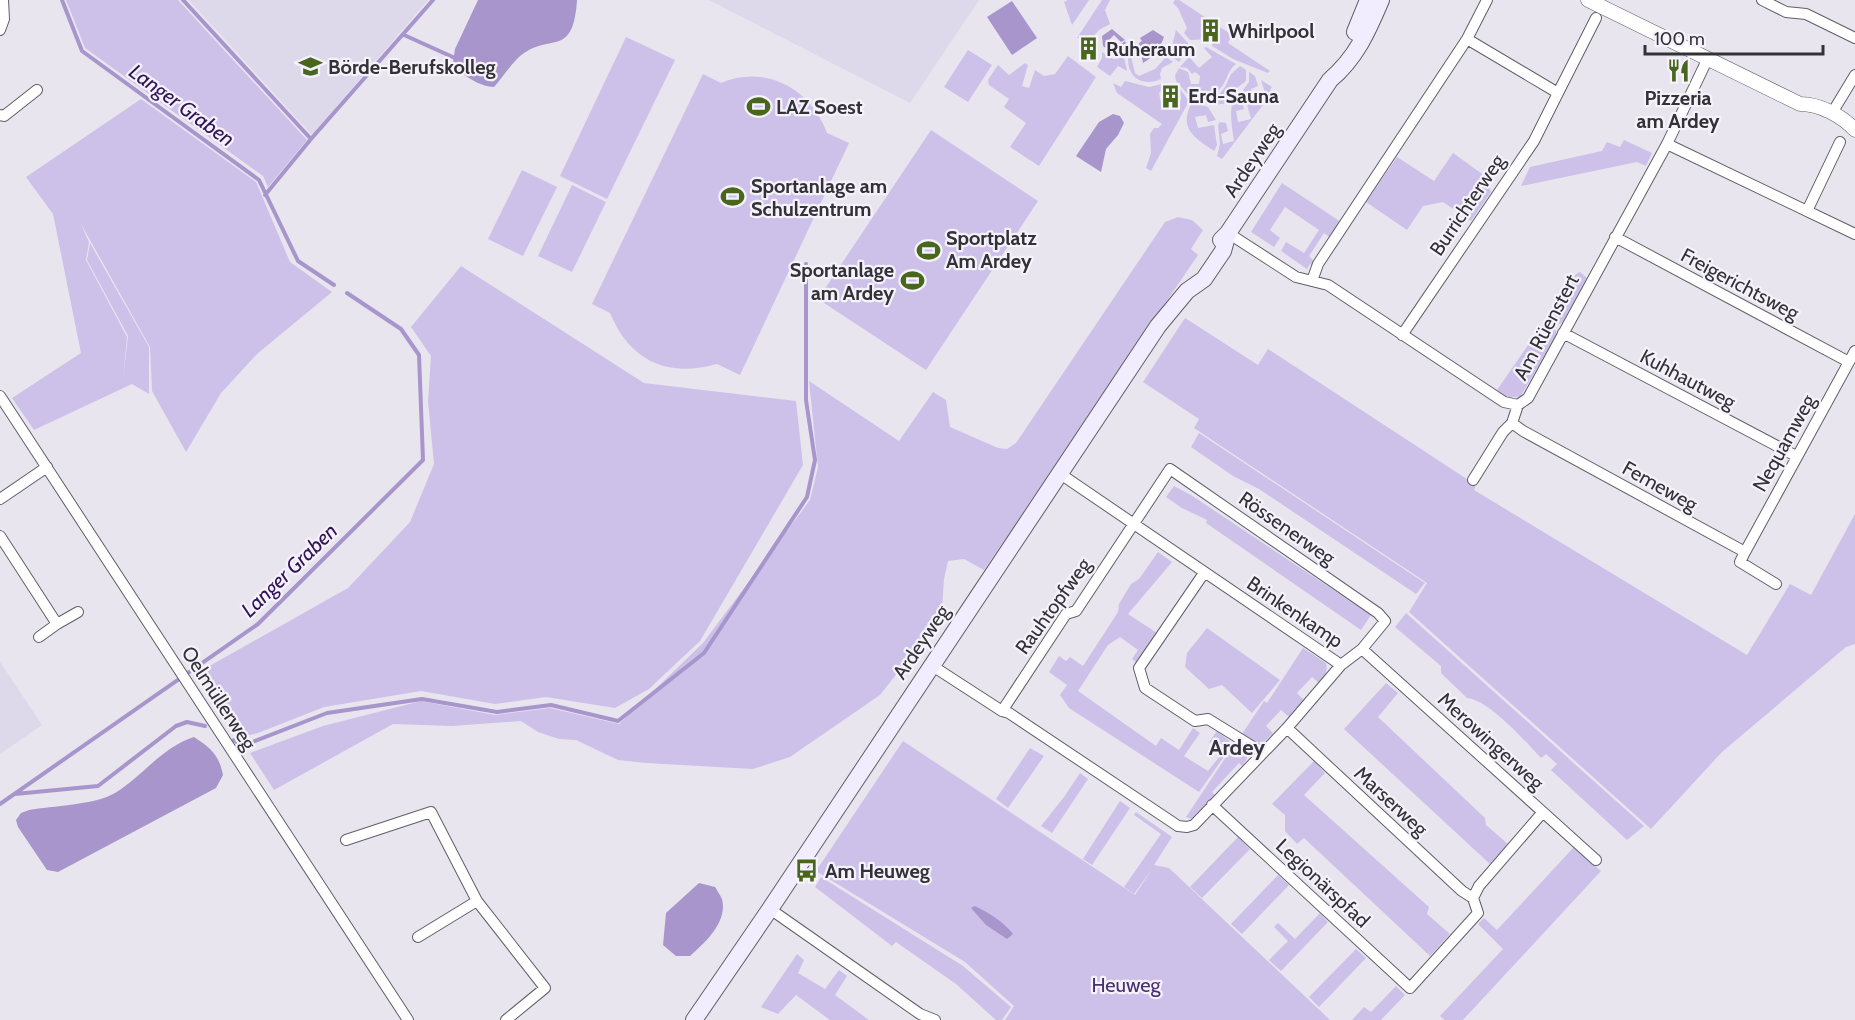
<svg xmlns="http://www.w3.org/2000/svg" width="1855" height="1020" font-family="Cabin,sans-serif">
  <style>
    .built { fill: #ddd8ea }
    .green { fill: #cdc1e9 }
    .water { fill: #a795cc }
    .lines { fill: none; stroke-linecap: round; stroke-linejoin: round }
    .stream { stroke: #a795cc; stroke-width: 4 }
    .minor-casing { stroke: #615f67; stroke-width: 12 }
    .tertiary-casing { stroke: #615f67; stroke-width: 15 }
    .secondary-casing { stroke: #615f67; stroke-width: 18 }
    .minor { stroke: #fff; stroke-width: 10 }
    .tertiary { stroke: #fff; stroke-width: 14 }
    .secondary { stroke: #f2edfe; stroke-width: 16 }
    .labels { text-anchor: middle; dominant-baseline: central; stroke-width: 4.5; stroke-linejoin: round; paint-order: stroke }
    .poi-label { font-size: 20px; font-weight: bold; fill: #333236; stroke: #f5f2fc; text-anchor: start }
    .street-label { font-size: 20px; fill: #333236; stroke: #f5f2fc }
    .park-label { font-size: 20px; fill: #4a3073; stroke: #f5f2fc }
    .water-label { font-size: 21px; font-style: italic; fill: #321557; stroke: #f5f2fc }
    .quarter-label { font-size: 22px; font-weight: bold; fill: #36343c; stroke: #f5f2fc }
  </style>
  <rect width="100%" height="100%" fill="#e8e5ef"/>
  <path class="built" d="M189,0H428L312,135Z
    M709,0H979L910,103Z
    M0,662L42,725L0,754Z"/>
  <path class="green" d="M66,0H178L307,140L268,187L263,176L85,48Z
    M1068,0H1089L1072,25L1064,2Z
    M1102,0H1110L1105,10L1110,24L1099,30L1093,37L1077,38Z
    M1175,0H1179L1232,35L1228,43L1270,71L1268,73L1233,59L1212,46L1213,39L1190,40L1184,33L1187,28L1178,8L1173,3Z
    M1176,30L1188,43L1189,47L1179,62L1168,54L1172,46Z
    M626,37L675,60L607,199L560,176Z
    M1206,47L1236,64C1228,70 1228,77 1223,85C1218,91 1212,98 1208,104L1191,98L1176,81L1175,75L1179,68L1188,72L1191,84H1199L1200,76L1195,72L1192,74L1187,68L1180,67L1189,57L1199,68L1212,57L1204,48Z
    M968,50L992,65L968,102L944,87Z
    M1102,52L1113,59L1124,57L1127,71L1118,66L1110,76L1097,67L1102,58Z
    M1130,53L1135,73L1139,76L1155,69L1166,57L1173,62L1162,68L1160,74L1161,79C1148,85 1133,82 1129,67C1128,61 1127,58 1130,53Z
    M1068,56L1096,77L1039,166L1010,147L1026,123L1004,107L1009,99L989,85L988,80L998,65L1009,75L1025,63L1028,65L1022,86L1029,88L1035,70L1044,76L1055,74Z
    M1240,66L1246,70V81L1237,88L1229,103L1214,105L1213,102L1225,87L1231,74Z
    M1249,72L1255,76L1258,86L1251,89L1253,99L1266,96L1261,80L1272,87L1270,90L1272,93L1222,159L1217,156L1220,144L1218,125L1220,122L1226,123L1228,131L1221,134L1223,144L1234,141C1232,127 1227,104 1238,92L1244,109L1236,111L1238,122L1251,119L1243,90L1249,82Z
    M703,74L721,83C766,64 811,89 827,133L849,143L740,375L717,364C667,378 630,361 610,313L592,304Z
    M1125,81L1149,87L1162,84L1165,86L1159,93L1161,103L1166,106L1178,104L1181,99L1180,89L1189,101L1151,171L1146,168L1151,153L1150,134L1154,128H1158L1162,124L1117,93L1113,83L1121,87Z
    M141,99L256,182L290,262L332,292L257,354L221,393L186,452L152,391L150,347L81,224L89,242L86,260L127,337L123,380L128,336L87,260L90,243L149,347V394L132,384L34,430L12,398L81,353L53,214L26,177Z
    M1192,102L1208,107L1216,120L1208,122L1206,115L1195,117L1198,128L1214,125L1217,145L1214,151C1194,137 1178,129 1192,102Z
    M931,130L1038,201L926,370L818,299Z
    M1624,140L1652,153L1646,166L1637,162L1521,186L1530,167L1602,151L1607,142L1620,147Z
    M1453,153L1485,176L1491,192L1471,221L1443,202L1423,206L1407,230L1366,202L1397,157L1434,181Z
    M522,170L557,187L523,256L488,239Z
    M1282,183L1341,222L1331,238L1324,233L1309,256L1315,262L1313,266L1310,264L1307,269L1281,251L1286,242L1304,253L1319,230L1285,207L1270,230L1280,238L1274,247L1251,232Z
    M572,185L606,202L572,272L538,256Z
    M1178,217L1192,220L1203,230L1191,249L1198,255L984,570L964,559L948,561L944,579L942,609L917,648L880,695L790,757L753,769L646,763L618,760L576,740L559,739L538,732L521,721L452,726L393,724L274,790L250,753L323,726L421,701L495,715L550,708L619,724L703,643L810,500L818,467L809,381L899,441L933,392L946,400L950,427L998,448L1007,449L1016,443L1165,222Z
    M461,266L644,383L796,401L803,465L700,641L649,689L615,708L546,697L495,704L421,691L324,707L258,733L245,736L235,730L197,673L348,588L410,522L434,464L428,401L431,356L411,327Z
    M1580,272L1587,278L1563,322L1560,324L1549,319L1550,313L1576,274Z
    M1185,318L1258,365L1268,349L1476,485L1474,490L1747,655L1790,584L1811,595L1855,514V644L1846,647L1722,752L1651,829L1409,612L1427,583L1194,428L1199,419L1143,382Z
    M1545,324L1556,330L1557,335L1520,397H1505L1497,390L1542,325Z
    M1199,433L1425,583L1416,594L1259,489L1233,476L1191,447Z
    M1174,486L1191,495L1371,615L1361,630L1206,523L1207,520L1182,508L1166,497Z
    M1158,552L1172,562L1128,614L1157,633L1136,662L1132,659L1138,650L1120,637L1108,645L1078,691L1156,746L1161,738L1179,750L1193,728L1200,733L1184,756L1208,771L1223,752L1209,742L1217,731L1233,744L1199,792L1069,708L1060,695L1067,685L1049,672L1059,656L1066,661L1070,657L1083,666L1118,612L1119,604L1131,584L1139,579Z
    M1406,613L1644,826L1627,840L1551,770L1557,764L1546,754L1541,758C1525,741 1489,700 1467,698L1441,673V666L1395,627Z
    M1207,628L1280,680L1252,713L1222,685L1209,689L1185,667L1187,653Z
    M1303,648L1326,663C1328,672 1325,677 1319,683L1312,677L1297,693L1304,700L1289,717L1281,710L1266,726L1273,733L1263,743L1255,742L1242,734L1264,701L1267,703Z
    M1386,683L1398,693L1378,717L1485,818L1486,825L1508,844L1490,864L1344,729Z
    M903,741L1135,895L1152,869L1134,894L1124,887L1161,834L1134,815L1136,812L1172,837L1154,865L1169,868L1330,1020H1005L1014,1006L965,962L816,871Z
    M1236,742C1246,750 1252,755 1242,766L1239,763L1212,792L1215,795L1191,819L1186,817Z
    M1030,748L1044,756L1008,808L996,799Z
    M1314,761L1325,773L1304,795L1429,907L1427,914L1450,934L1430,956L1304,838L1297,844L1285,831V815L1272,804Z
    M1080,773L1088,779L1052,833L1041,826L1064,797Z
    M1120,801L1130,808L1092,865L1083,859Z
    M1238,837L1250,849L1202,898L1190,887Z
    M1574,847L1601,871L1463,1020H1445L1440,1016L1503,949L1478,924L1484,918L1497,930Z
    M1278,875L1289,885L1242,934L1231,924Z
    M821,877L963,966L1011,1007L1002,1020H996L956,984L896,942L892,946L815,887Z
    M1320,913L1328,922L1281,971L1269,960L1288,941L1274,927L1278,923L1295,939Z
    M1356,949L1366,958L1319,1007L1309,997Z
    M797,954L804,960L798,973L825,989L839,970L847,976L835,995L869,1020H830L796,995L778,1014L761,1007Z
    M1396,986L1405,995L1381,1020H1352L1364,1007L1371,1012Z"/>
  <path class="water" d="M478,0H577C573,61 549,30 518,58C509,67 502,78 494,87C476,86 467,75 452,68L455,49Z
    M1012,1L1037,38L1012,55L987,17Z
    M1112,29L1125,40L1121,42L1114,35L1109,40L1116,48L1125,41L1127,47L1124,52L1112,53L1103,46L1102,36Z
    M1153,30L1164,37C1160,48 1154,57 1143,63L1139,43L1142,41L1140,38Z
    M1113,114L1120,116L1124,123L1118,135L1106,149L1101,172L1076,156L1099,122Z
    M194,737C211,748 219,755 223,775L216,788L58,872L47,870L18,827L16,820L21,813L29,810C52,806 95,805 115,793C143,776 162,747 194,737Z
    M699,883L715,887C717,890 720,895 722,899C728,922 705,943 690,956H676L663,945L666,913Z
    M975,906C989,913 1003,921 1013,934L1007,939L986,925L971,908Z"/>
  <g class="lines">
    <path class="stream" d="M62,0L82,51L259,180L298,261L334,285
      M183,0L311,139
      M404,35L455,58
      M265,195L311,139L433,0
      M234,740L242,746L327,713L422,699L497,712L551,705L618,721L704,653L807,497L815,460L806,400V264
      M15,794L98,786L176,726L187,722L205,726
      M0,804L258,624L423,460L419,355L401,329L347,293"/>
    <defs>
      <path id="minor" d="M1762,0L1786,12L1806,14L1855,38
        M0,30L4,19L3,0
        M1467,39L1487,0
        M1558,93L1596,18
        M1832,113L1855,75
        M0,115L4,116L37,90
        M1667,144L1855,234
        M1807,211L1840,142
        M1228,233L1296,277L1328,285L1504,402L1518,405L1528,398L1667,144L1708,58
        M1615,237L1849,362
        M1312,281L1318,264L1467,39L1558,93L1534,141L1402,335
        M1563,333L1796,456
        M0,396L408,1020
        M1518,405L1512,423L1523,431L1745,552L1740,562L1776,584
        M1059,473L1341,665
        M1473,480L1503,432L1512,423
        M0,499L47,467
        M0,536L57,624L78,612
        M1745,552L1855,351
        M1204,573L1139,668L1145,688L1195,721L1208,719L1263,753
        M39,637L57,624
        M1362,649L1596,860
        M931,665L1002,711L1009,713L1178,826L1187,827L1194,825L1287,728L1341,665L1362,649L1385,621L1378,613L1170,469L1076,611L1066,614L1002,711
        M1287,728L1462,891L1473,898
        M1212,805L1410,988L1478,913L1473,898L1479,886L1543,812
        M346,840L431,812L477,901L545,988L506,1020
        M770,909L920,1014L935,1020
        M418,937L477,901"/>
      <path id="tertiary" d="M1588,0L1800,104C1820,104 1842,116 1855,130"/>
      <path id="secondary" d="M1355,32L1368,0
        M1221,240L1228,233L1330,80C1356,58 1368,31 1381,0
        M694,1020L770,909L1158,326L1187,291L1204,279L1223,251L1228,233"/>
    </defs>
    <use href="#minor" class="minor-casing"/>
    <use href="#tertiary" class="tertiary-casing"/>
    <use href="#secondary" class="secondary-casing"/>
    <use href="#minor" class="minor"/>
    <use href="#tertiary" class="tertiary"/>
    <use href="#secondary" class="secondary"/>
  </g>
  <defs>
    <symbol id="building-bare" viewBox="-9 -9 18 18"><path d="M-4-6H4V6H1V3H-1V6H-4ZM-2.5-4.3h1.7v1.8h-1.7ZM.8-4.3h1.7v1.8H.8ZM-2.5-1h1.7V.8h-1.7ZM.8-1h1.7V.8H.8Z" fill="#49671c" stroke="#f5f2fc" stroke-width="2.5" paint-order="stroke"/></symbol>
    <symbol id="school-bare" viewBox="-9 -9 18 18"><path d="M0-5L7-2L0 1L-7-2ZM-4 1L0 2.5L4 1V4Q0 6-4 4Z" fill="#49671c" stroke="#f5f2fc" stroke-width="2.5" paint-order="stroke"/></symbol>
    <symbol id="restaurant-bare" viewBox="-9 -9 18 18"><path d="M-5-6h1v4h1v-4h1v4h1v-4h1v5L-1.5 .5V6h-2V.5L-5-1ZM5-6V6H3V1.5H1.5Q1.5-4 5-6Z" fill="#49671c" stroke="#f5f2fc" stroke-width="2.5" paint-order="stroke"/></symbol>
    <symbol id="stadium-bare" viewBox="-9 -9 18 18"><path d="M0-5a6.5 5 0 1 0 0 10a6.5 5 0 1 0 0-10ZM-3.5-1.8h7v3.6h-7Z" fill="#49671c" stroke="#f5f2fc" stroke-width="2.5" paint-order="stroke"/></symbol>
    <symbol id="bus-bare" viewBox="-9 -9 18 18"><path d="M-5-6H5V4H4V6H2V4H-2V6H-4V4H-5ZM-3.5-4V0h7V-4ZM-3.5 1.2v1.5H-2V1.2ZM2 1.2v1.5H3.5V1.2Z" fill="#49671c" stroke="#f5f2fc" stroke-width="2.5" paint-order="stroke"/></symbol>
  </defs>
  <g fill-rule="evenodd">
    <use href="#building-bare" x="1194" y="14" width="33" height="33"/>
    <use href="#building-bare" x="1072" y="32" width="33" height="33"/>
    <use href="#school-bare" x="294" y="50" width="33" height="33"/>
    <use href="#restaurant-bare" x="1662" y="54" width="33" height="33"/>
    <use href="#building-bare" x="1154" y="80" width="33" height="33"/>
    <use href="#stadium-bare" x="742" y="90" width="33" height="33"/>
    <use href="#stadium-bare" x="716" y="180" width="33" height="33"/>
    <use href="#stadium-bare" x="912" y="234" width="33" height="33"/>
    <use href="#stadium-bare" x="896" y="264" width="33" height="33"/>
    <use href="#bus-bare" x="790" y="854" width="33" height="33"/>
  </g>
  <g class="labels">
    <g class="poi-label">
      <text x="1228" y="31">Whirlpool</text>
      <text x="1106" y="49">Ruheraum</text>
      <text x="328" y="67">Börde-Berufskolleg</text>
      <text x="1188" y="96">Erd-Sauna</text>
      <text x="1678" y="98" text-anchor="middle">Pizzeria<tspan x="1678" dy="23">am Ardey</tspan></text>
      <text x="776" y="107">LAZ Soest</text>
      <text x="751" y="186">Sportanlage am<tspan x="751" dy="23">Schulzentrum</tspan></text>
      <text x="946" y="238">Sportplatz<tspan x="946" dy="23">Am Ardey</tspan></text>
      <text x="894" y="270" text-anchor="end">Sportanlage<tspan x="894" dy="23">am Ardey</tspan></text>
      <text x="825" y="871">Am Heuweg</text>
    </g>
    <g class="street-label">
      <text transform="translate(1252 160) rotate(-56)">Ardeyweg</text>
      <text transform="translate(1467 205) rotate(-56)">Burrichterweg</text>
      <text transform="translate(1740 284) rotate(28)">Freigerichtsweg</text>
      <text transform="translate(1546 327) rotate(-62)">Am Rüenstert</text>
      <text transform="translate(1688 379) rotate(28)">Kuhhautweg</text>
      <text transform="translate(1784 443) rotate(-61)">Nequamweg</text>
      <text transform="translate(1660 486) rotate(29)">Femeweg</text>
      <text transform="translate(1287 528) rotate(35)">Rössenerweg</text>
      <text transform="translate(1053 606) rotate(-54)">Rauhtopfweg</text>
      <text transform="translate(1295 612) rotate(34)">Brinkenkamp</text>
      <text transform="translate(921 642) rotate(-56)">Ardeyweg</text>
      <text transform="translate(219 698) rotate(57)">Oelmüllerweg</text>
      <text transform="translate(1491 741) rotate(42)">Merowingerweg</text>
      <text transform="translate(1391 801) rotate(43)">Marserweg</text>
      <text transform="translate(1323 883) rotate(43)">Legionärspfad</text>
    </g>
    <g class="park-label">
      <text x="1126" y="985">Heuweg</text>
    </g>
    <g class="water-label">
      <text transform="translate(182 105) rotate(36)">Langer Graben</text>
      <text transform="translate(289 570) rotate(-44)">Langer Graben</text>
    </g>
    <g class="quarter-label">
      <text x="1237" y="747">Ardey</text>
    </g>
  </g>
  <path d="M1645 45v9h178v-9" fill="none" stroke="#333236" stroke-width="3"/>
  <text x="1654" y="45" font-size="18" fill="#333236" stroke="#f5f2fc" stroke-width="4.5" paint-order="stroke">100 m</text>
</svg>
